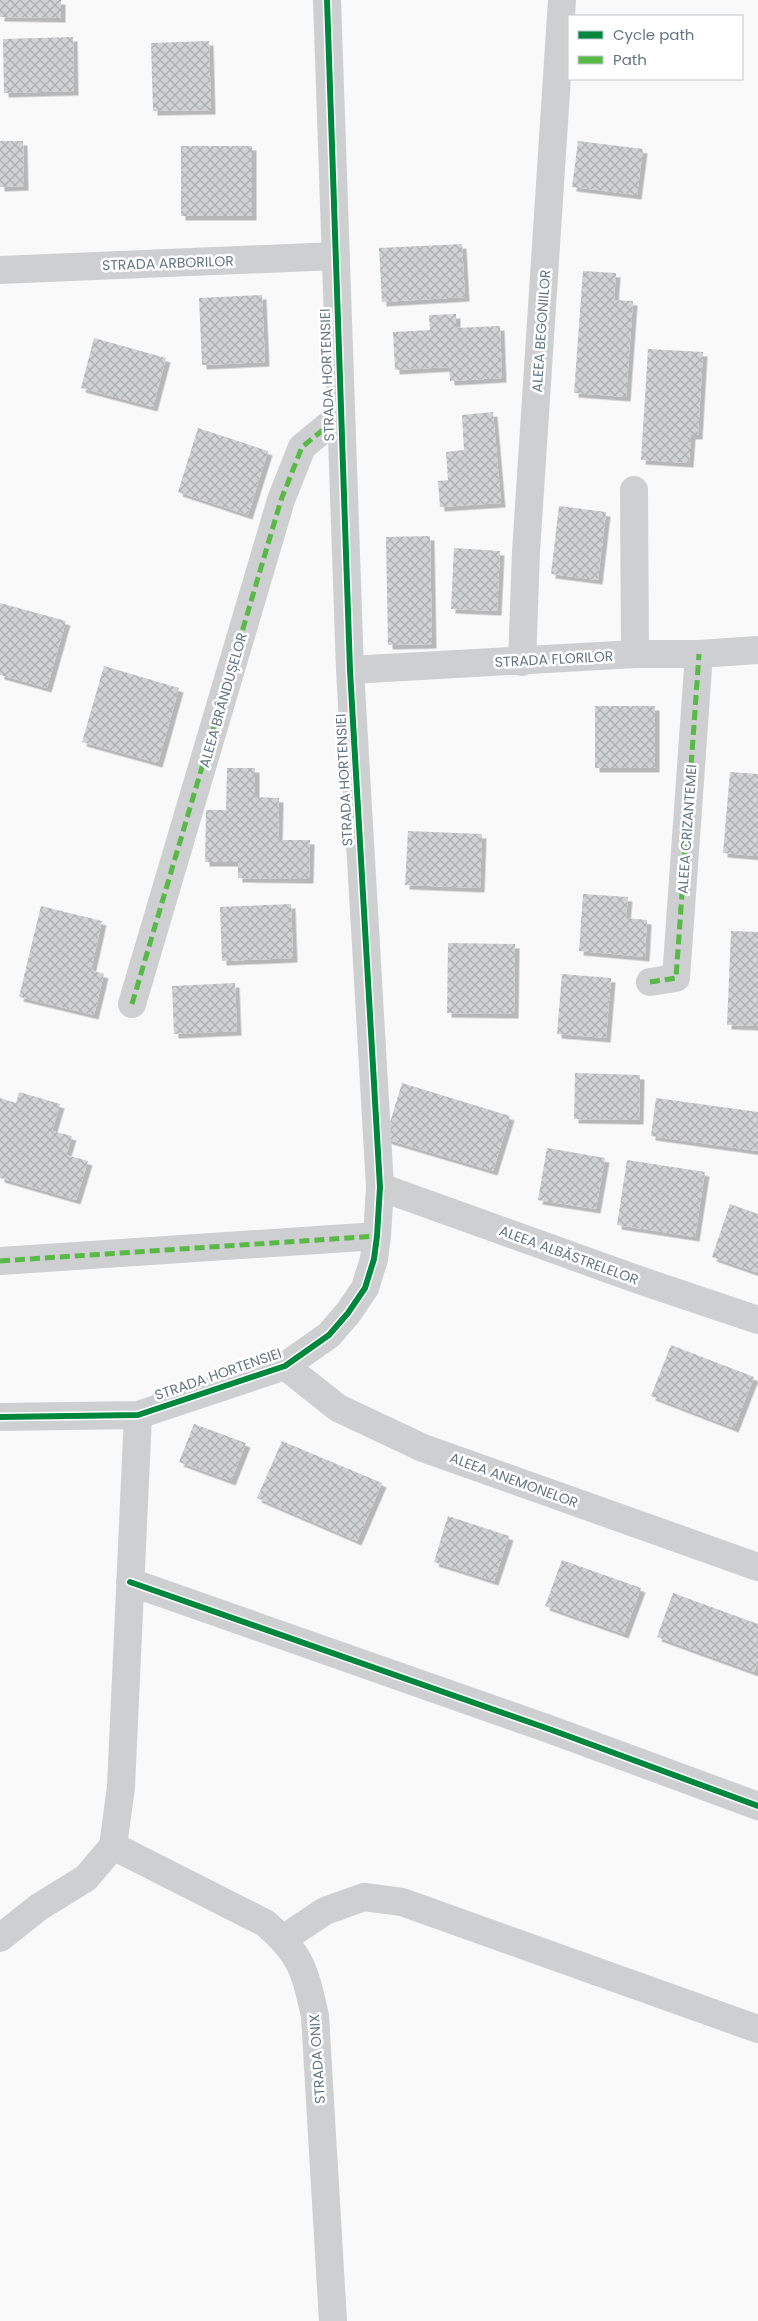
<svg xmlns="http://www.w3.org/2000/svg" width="758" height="2321" font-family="Poppins,sans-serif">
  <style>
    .building { fill: url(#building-cross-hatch); filter: url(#shadow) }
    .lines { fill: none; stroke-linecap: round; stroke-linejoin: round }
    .minor { stroke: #cecfd0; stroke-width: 28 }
    .quiet { stroke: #58b947; stroke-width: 5; stroke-dasharray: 10 5; stroke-linecap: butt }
    .cycleway-casing { stroke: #fff; stroke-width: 9 }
    .cycleway { stroke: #00873e; stroke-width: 6 }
    .labels { text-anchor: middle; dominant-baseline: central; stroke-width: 5; stroke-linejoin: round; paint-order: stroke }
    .street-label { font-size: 14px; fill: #657683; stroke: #fff }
  </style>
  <defs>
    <pattern id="building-cross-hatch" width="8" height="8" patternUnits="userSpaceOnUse" patternTransform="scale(1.25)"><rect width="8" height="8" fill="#d0d2d3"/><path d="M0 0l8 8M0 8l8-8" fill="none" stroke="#acafb1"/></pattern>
    <filter id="shadow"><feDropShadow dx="4.5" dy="4.5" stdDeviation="0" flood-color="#0004"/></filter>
  </defs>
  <rect width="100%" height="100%" fill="#f9f9f9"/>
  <path class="building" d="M0,0H61V18L0,17Z
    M73,37L74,91L4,93L3,39Z
    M209,41L211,110L153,111L151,43Z
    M0,141H23L24,186L0,187Z
    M578,141L643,149L637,195L572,187Z
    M181,146H252V216H181Z
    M462,244L465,297L382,302L379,248Z
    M583,271L616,273L614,300L633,301L626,397L574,393Z
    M262,295L265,362L202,365L199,298Z
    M456,314V328L500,326L502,378L450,381L449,367L395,370L393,332L430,330L429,315Z
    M94,338L166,358L153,407L81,388Z
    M648,349L703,352L698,435H691L689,463L641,460Z
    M493,412L501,503L440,507L438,481L448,480L446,452L464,450L462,415Z
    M198,428L268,451L248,515L178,492Z
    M559,506L606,512L598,580L551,574Z
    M430,536L432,644L388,645L386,537Z
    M454,548L500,551L497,611L451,609Z
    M0,603L66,621L47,688L0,675Z
    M104,666L179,688L158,763L82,742Z
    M595,706H655V768H595Z
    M227,768H255V797L279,798L278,840H310L309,879L238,878V862H205L206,810H226Z
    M730,772L758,774V856L723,853Z
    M408,831L482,834L480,888L405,885Z
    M583,894L628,897L626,918L647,920L645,957L579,951Z
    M291,904L293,958L222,961L220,907Z
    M41,906L102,921L91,970L104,974L94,1015L19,997Z
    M731,931L758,932V1026L727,1025Z
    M448,943L515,944L514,1014L447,1013Z
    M562,974L611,978L606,1038L557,1034Z
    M235,983L237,1031L174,1034L172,986Z
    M575,1073L640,1075L639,1120L574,1119Z
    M402,1083L510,1116L493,1171L385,1139Z
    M19,1092L60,1104L52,1131L72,1136L66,1155L88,1161L76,1200L0,1178V1098L16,1103Z
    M656,1098L758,1112V1151L651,1136Z
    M547,1148L605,1158L596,1209L538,1200Z
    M627,1160L705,1172L695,1237L617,1225Z
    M730,1204L758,1214V1273L712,1257Z
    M671,1345L754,1377L734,1428L651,1396Z
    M194,1424L246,1443L231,1481L179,1462Z
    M282,1441L382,1483L357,1541L257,1498Z
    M448,1516L509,1536L494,1581L434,1562Z
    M562,1560L641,1588L624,1634L545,1606Z
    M673,1593L758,1624V1662L754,1672L657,1637Z"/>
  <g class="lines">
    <path class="minor" d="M0,270L336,256
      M634,490L635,654
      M522,662L526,552L562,0
      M350,670L635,654H699L758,650
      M650,982L676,978L699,654
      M132,1004L281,500L302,447L341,415
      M380,1187L639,1280L758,1320
      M0,1261L377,1236
      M285,1366L338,1408L423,1448L758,1567
      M0,1417L138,1415L285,1366L329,1335L348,1313L365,1288L374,1259L377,1236L380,1187L350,670L327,0
      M130,1582L549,1729L758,1806
      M113,1846L265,1923C302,1954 305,1972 315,2016L333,2321
      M0,1938L39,1907L86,1878L113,1846L121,1787L138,1415
      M283,1939L325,1911L364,1897L402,1902L758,2029"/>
    <path class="quiet" d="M650,982L676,978L699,654
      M132,1004L281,500L302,447L341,415
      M0,1261L377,1236"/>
    <defs>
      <path id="cycleway" d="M0,1417L138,1415L285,1366L329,1335L348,1313L365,1288L374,1259L377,1236L380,1187L350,670L327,0
        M130,1582L549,1729L758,1806"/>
    </defs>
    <use href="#cycleway" class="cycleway-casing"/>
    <use href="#cycleway" class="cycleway"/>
  </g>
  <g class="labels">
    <g class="street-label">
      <text transform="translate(168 263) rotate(-2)">STRADA ARBORILOR</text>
      <text transform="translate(541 331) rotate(-86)">ALEEA BEGONIILOR</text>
      <text transform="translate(327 375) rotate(-92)">STRADA HORTENSIEI</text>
      <text transform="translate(554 659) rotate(-3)">STRADA FLORILOR</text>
      <text transform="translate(223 700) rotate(-74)">ALEEA BRÂNDUȘELOR</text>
      <text transform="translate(344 780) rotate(-93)">STRADA HORTENSIEI</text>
      <text transform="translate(687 829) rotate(-86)">ALEEA CRIZANTEMEI</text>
      <text transform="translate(569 1255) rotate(20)">ALEEA ALBĂSTRELELOR</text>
      <text transform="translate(218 1374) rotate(-19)">STRADA HORTENSIEI</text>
      <text transform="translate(514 1480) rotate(20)">ALEEA ANEMONELOR</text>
      <text transform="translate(317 2059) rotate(-94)">STRADA ONIX</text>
    </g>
  </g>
  <rect x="568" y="15" width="175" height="65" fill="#ffffff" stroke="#c1c8cd"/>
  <rect x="578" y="31" width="25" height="8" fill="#00873e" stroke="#c1c8cd"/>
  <text x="613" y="40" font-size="15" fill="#657683">Cycle path</text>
  <rect x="578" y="56" width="25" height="8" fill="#58b947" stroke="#c1c8cd"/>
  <text x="613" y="65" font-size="15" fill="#657683">Path</text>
</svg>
